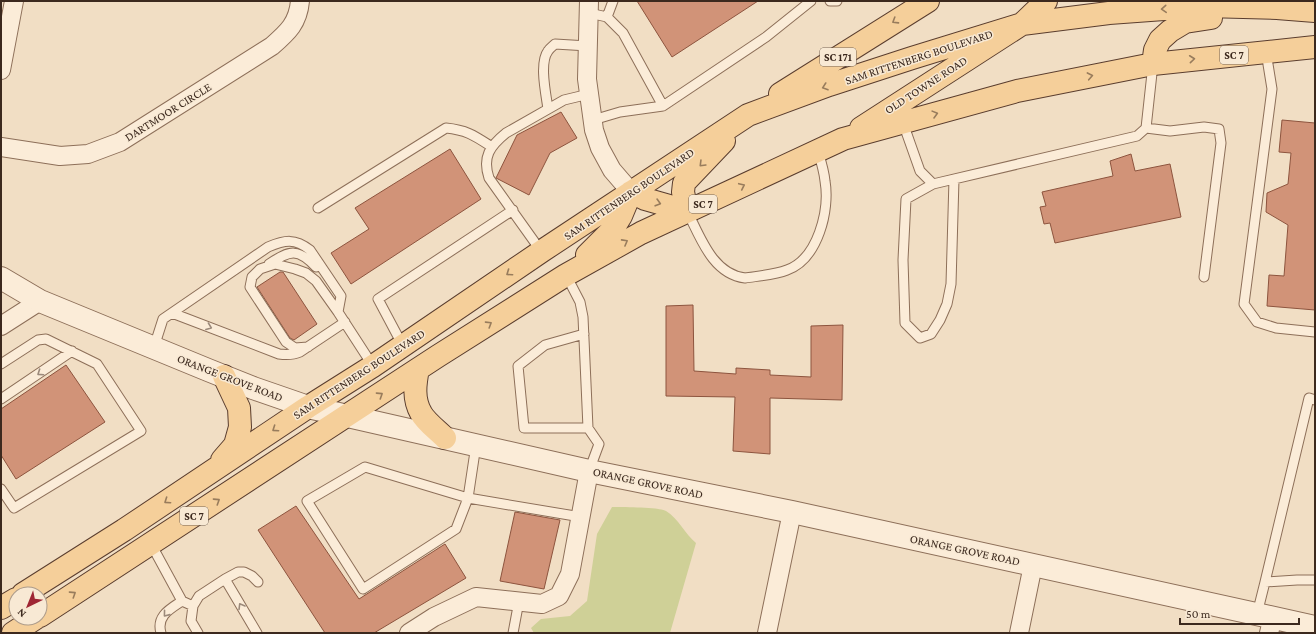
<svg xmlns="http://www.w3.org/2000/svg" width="1316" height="634" font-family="'Crimson Pro',serif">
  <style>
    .green { fill: #cfd097 }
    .building { fill: #d19378; stroke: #8d543e }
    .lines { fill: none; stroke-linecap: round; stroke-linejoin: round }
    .service-casing { stroke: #8d6f59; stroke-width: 11 }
    .minor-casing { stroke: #8d6f59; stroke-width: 20 }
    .tertiary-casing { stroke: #8d6f59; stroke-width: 24 }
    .primary-casing { stroke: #5a3d2e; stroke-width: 24 }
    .service { stroke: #fbecd8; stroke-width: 9 }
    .minor { stroke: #fbecd8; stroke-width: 18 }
    .tertiary { stroke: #fbecd8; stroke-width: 22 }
    .primary { stroke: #f5cf9a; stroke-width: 22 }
    .oneway { stroke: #987c5c }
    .oneway2 { stroke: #9c8a7b }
    .labels { text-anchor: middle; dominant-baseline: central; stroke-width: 3; stroke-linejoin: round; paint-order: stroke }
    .shield { fill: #f8e9d4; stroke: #746355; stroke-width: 1 }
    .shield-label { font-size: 11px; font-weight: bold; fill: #3c291e }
    .street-label { font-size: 12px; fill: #3c291e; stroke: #f8e9d4 }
  </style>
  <rect width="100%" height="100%" fill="#f1dec4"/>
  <path class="green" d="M612,507C622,507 659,507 666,511C678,518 685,534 696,543L670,633H534L531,628L541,619L570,616L587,601L597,534Z"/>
  <path class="building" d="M637,1H758L672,57Z
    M561,112L577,138L550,153L529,195L496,178L517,135Z
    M1282,120L1315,123V310L1267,306L1269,275L1284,276L1288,225L1266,212L1267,193L1288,184L1291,153L1279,152Z
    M450,149L481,199L351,284L331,253L369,229L355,208Z
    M1131,154L1135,171L1170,164L1181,217L1055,243L1050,223L1044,224L1040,207L1046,206L1042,192L1113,176L1110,161Z
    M280,272H283L317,324L294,340L290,338L257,287Z
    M693,305L694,371L736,374V368L770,370V375L811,377V326L843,325L842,400L770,398V454L733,451L735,397L666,396V306Z
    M66,365L105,422L16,479L1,455V409Z
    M296,506L359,599L445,544L466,578L374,633H325L258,530Z
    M515,512L560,520L544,589L500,581Z"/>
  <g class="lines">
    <defs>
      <path id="service" d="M830,1H837
        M589,13L607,17L623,33L663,106
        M607,17L613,1
        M1266,52L1272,89L1244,304L1257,322L1276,328L1315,332
        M548,109C546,94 539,63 548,51C550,48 553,46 555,44L588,46
        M593,120L620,112L663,106L766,37L811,1
        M903,123L920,171L933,184
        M1146,128L1170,131L1204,127L1219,129L1221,143L1204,277
        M954,179L951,284L947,304L940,320L931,334L920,338L905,323L903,260L906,199L933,184L1137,136L1146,128L1153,64
        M318,208L446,128C467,130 475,136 492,147
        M687,211C700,236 712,274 745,278C758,276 774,275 787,270C818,259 830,210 825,181C824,171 821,161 818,151
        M541,251L489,178C482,157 490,146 506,133L564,100L589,94
        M269,264C290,250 298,248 316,267
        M566,275L580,302L583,317L588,428L599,444L589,471
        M172,313L279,354C287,355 293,355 300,352L345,322
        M584,334L545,345L518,366L524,428H588
        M403,346L378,299L513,210
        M154,347L163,319L268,247C285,240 295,238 310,250L341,296L338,312L373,366
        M308,347L295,348L286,342L250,287L252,277L260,269L275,264L295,269L306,273L316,281L338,312
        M1,364L38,340L46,339L97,364L141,431L14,508L1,489
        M1,399L72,351
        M476,445L468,498L365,467L307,501L363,589L456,529L468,498L581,517
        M151,544L182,601L193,606
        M225,579L257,633
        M1265,582L1309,398L1315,400
        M1257,614L1265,582L1297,580H1315
        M161,633C156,616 170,609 182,601
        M198,633L191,621L193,606L199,596L225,579L238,572H244L252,576L258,582
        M513,633L519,601"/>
      <path id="minor" d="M589,1L587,79L594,130L600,148L612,170L631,192
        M1,70L14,1
        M1,147L60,156L88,154L120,142L272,46C288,32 298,23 300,1
        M1,326L40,301
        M409,633L434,617L476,597L542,604L559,596L570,574L589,471
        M767,633L792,512
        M1019,633L1033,565
        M1269,633L1273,617"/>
      <path id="tertiary" d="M1,278L40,301L208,370L253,388L308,407L589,471L792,512L1315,627"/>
      <path id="primary" d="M1153,64L1155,50L1160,40L1170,31L1185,22L1211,18
        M780,94L928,1
        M861,128L1022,24L1046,1
        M631,192L645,199L687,211L683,192L684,183L724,141
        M587,255L613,229L621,216L631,192
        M418,369C415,384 413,399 421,413C425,421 438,431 445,438
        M222,460L235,445L240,427L239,408L224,376
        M23,594L124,530L308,407L373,366L542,251L748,115L829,85L912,58L1022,24L1109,13L1205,6L1277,8L1315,11
        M1,608L16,599
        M40,616L438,356L566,275L641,233L843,139L1017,91L1153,64L1315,47
        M13,633L36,618"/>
    </defs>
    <use href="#service" class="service-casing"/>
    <use href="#minor" class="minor-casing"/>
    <use href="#tertiary" class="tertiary-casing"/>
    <use href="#primary" class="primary-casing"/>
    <use href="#service" class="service"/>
    <use href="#minor" class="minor"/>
    <use href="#tertiary" class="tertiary"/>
    <use href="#primary" class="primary"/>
  </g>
  <defs><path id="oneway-chevron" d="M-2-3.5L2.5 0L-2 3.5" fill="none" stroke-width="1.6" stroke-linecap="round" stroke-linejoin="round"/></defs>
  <g class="oneway">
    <use href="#oneway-chevron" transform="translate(1164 9) rotate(176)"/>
    <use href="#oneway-chevron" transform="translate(895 21) rotate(148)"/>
    <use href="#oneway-chevron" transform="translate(1192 59) rotate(-6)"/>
    <use href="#oneway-chevron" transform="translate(1090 76) rotate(-11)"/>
    <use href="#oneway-chevron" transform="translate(825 87) rotate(161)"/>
    <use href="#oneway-chevron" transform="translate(935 114) rotate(-15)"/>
    <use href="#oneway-chevron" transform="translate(702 164) rotate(135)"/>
    <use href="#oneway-chevron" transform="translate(742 186) rotate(-25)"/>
    <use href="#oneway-chevron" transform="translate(658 203) rotate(16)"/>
    <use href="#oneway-chevron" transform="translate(625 242) rotate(-29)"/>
    <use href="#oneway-chevron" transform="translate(509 273) rotate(145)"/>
    <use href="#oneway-chevron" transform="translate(489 324) rotate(-32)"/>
    <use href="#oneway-chevron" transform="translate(380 395) rotate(-33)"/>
    <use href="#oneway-chevron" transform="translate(275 429) rotate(146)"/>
    <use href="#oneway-chevron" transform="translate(167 501) rotate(146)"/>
    <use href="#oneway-chevron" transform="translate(217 501) rotate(-33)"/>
    <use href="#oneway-chevron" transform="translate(73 594) rotate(-33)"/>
  </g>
  <g class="oneway2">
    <use href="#oneway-chevron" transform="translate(209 327) rotate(21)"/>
    <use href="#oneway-chevron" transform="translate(40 373) rotate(146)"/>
    <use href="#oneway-chevron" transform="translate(241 606) rotate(-121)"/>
    <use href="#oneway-chevron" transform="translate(166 614) rotate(129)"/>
  </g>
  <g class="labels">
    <g class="shield">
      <rect x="1220" y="46" width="28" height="18" rx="3"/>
      <rect x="820" y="48" width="36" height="18" rx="3"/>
      <rect x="689" y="195" width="28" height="18" rx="3"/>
      <rect x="180" y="507" width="28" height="18" rx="3"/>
    </g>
    <g class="shield-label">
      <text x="1234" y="55">SC 7</text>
      <text x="838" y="57">SC 171</text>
      <text x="703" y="204">SC 7</text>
      <text x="194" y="516">SC 7</text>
    </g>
    <g class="street-label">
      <text transform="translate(919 57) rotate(-18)">SAM RITTENBERG BOULEVARD</text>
      <text transform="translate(926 85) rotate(-33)">OLD TOWNE ROAD</text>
      <text transform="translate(168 112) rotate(-32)">DARTMOOR CIRCLE</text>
      <text transform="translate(629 194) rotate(-34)">SAM RITTENBERG BOULEVARD</text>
      <text transform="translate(359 374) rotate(-33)">SAM RITTENBERG BOULEVARD</text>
      <text transform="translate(230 378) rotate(21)">ORANGE GROVE ROAD</text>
      <text transform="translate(648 483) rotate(12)">ORANGE GROVE ROAD</text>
      <text transform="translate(965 550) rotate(12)">ORANGE GROVE ROAD</text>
    </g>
  </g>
  <rect width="1316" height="634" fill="none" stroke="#3c291e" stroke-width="4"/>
  <g transform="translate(28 606) rotate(223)"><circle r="19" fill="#f8e9d4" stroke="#ad9c8b"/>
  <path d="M0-3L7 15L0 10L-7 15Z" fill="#9f2634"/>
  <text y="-6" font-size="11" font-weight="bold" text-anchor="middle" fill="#3c291e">N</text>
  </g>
  <path d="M1180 618v6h119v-6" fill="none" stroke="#3c291e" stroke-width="2"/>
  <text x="1186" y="618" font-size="12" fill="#3c291e" stroke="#f8e9d4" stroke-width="3" paint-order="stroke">50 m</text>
</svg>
